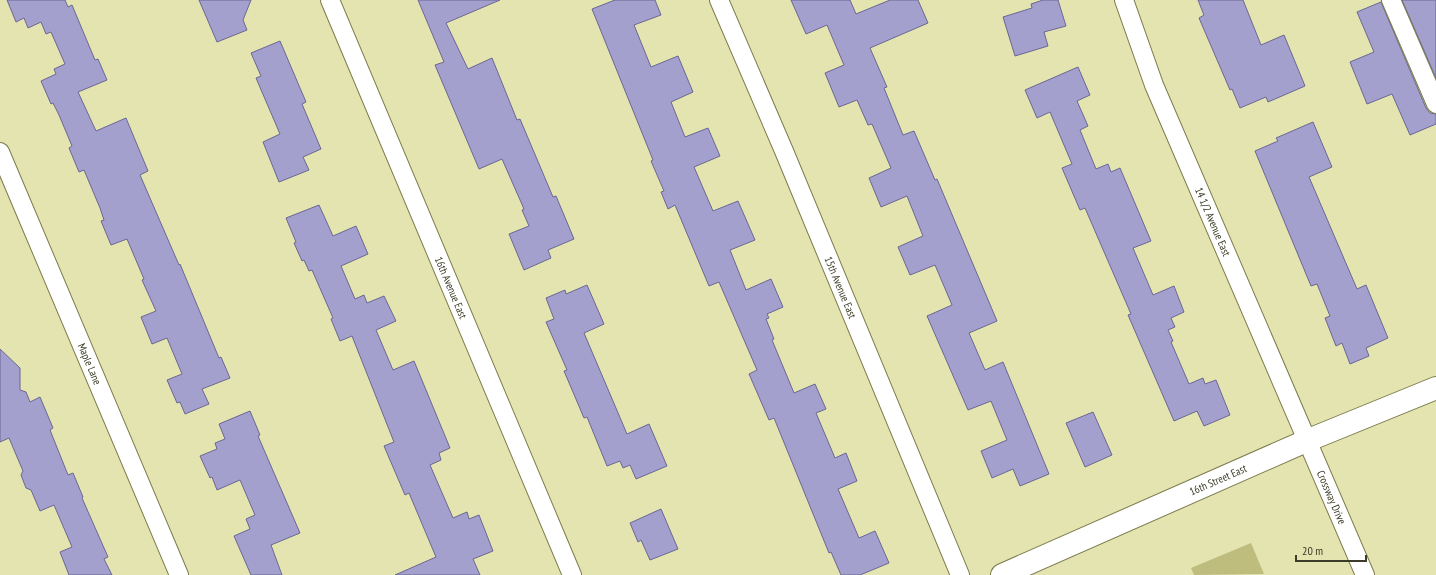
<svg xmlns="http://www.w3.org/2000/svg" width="1436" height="575" font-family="'PT Sans Narrow',sans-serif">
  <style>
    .green { fill: #bebd7d }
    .building { fill: #a3a0ce; stroke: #6a6792 }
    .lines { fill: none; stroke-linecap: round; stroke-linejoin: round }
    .street-casing { stroke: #7c7b4c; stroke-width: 20 }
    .secondary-casing { stroke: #7c7b4c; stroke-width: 24 }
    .street { stroke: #fff; stroke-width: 18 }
    .secondary { stroke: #fff; stroke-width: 22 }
    .labels { text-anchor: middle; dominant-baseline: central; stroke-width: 4; stroke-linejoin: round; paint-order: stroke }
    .street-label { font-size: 11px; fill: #3c3c28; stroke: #e4e4b1 }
  </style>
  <rect width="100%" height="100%" fill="#e4e4b1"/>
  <path class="green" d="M1251,543L1264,574L1194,575L1191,568Z"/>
  <path class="building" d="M7,0H65L68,7L72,5L95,60L98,59L107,80L78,92L96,131L126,118L148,171L140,175L179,265L180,264L219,358L221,357L230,378L202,389L209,404L185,414L180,402L177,403L167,380L182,374L167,338L152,344L141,317L156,311L142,280L144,279L127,239L111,245L101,221L104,220L100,208L84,170L79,172L69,148L72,146L59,115L53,103L51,104L41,81L56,74L54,69L65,64L51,32L46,34L41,22L28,28L24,18L16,22Z
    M199,0H251L243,20L247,30L217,42Z
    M418,0H500L446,23L468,69L492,58L517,120L520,119L553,197L556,196L574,239L548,250L551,258L524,270L509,234L529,226L522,210L524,209L502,159L479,169L435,65L444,62Z
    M615,0H655L661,15L634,25L651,67L678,56L693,92L671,102L685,137L708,128L720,156L694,167L713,211L738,201L755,240L730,250L746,290L771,279L783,307L767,314L769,318L766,319L774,339L772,340L794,393L815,384L826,409L816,413L835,458L846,453L857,481L838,489L859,538L875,531L889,563L860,575H841L831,552L829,553L774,418L769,420L749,374L757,370L719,282L709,286L675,205L668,209L661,192L664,191L651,161L653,160L592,9Z
    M791,0H850L856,14L890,0H918L928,23L870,48L887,87L884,88L903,135L914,131L935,180L937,179L997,321L969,333L985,370L1003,362L1049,474L1020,486L1013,469L992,478L981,451L1007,440L991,401L968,410L927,316L952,305L935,265L910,275L898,247L923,236L907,196L881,207L869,178L891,168L872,124L868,125L857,100L839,107L825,73L844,65L827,25L806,34Z
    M1043,0H1058L1066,26L1044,32L1048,46L1015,56L1003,17L1032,8L1031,4Z
    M1198,0H1243L1261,45L1284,35L1305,86L1268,102L1266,97L1240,108L1232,89L1230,90L1199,18L1204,15Z
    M1402,0H1436V78Z
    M1381,2L1426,108L1430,113L1436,114V124L1410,135L1392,94L1367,104L1350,62L1374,52L1357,12Z
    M280,41L306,102L302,104L321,149L303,157L309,170L279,182L263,142L280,134L256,78L261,76L251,53Z
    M1078,67L1090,95L1077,101L1088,126L1080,130L1096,169L1108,164L1111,172L1120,168L1151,241L1133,248L1153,295L1174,286L1184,312L1171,318L1175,327L1168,330L1173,341L1171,342L1189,384L1203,378L1205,384L1216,380L1230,415L1204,426L1197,411L1174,421L1128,315L1131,314L1085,208L1080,210L1062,168L1072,164L1050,112L1037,118L1025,90Z
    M1313,122L1332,167L1309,177L1357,289L1366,285L1388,338L1366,348L1369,356L1350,364L1342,343L1336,346L1325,318L1330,316L1317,284L1311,286L1255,151L1278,141L1276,138Z
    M319,205L333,236L356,226L368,254L341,266L355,299L364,295L367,303L384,296L396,321L376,330L393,370L414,361L450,448L439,453L441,460L430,465L446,502L453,518L467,512L469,519L479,515L493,551L473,559L480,575H395L436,557L409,493L405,495L384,446L394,442L352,336L340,341L331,319L333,318L312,270L309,271L304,260L302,261L294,243L296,242L286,218Z
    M587,285L604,324L584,333L627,434L649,424L667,466L636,479L630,465L623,468L620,461L607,466L587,417L584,418L564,371L567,370L546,322L554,319L546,298L565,290L566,294Z
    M0,349L20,368V390L26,392L30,402L40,397L53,428L50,430L68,475L73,473L83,497L82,498L108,557L104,559L112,575H69L60,552L72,547L54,505L40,511L31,490L26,488L21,475L23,471L9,438L0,442Z
    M250,411L260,435L258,436L300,533L271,545L282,575H251L234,536L250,529L246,519L255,515L240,480L217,490L212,477L210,478L200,456L217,449L215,443L225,439L219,424Z
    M1093,412L1112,455L1085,467L1066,423Z
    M661,509L678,549L650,560L641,540L638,542L630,523Z"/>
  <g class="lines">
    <defs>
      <g id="street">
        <path id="s1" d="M330,0L572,575"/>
        <path id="s2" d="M719,0L784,151L960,575"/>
        <path id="s3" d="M1124,0L1154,85L1365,575"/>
        <path d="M1391,0L1436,104"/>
        <path id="s4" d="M0,152L179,575"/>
      </g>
      <g id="secondary">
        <path id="s5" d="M1002,575L1306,441L1436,388"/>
      </g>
    </defs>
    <use href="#street" class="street-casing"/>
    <use href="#secondary" class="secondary-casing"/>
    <use href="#street" class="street"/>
    <use href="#secondary" class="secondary"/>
  </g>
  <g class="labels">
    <g class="street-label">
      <text stroke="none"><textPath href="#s3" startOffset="239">14 1/2 Avenue East</textPath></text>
      <text stroke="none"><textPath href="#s2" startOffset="312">15th Avenue East</textPath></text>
      <text stroke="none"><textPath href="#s1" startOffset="312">16th Avenue East</textPath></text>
      <text stroke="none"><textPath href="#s4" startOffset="230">Maple Lane</textPath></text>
      <text stroke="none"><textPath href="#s5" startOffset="236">16th Street East</textPath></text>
      <text stroke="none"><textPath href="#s3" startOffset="539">Crossway Drive</textPath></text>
    </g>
  </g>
  <path d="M1296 555v6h70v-6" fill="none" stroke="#3c3c28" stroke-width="2"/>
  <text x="1302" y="555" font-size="12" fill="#3c3c28" stroke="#e4e4b1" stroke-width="3" paint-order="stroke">20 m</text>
</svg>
